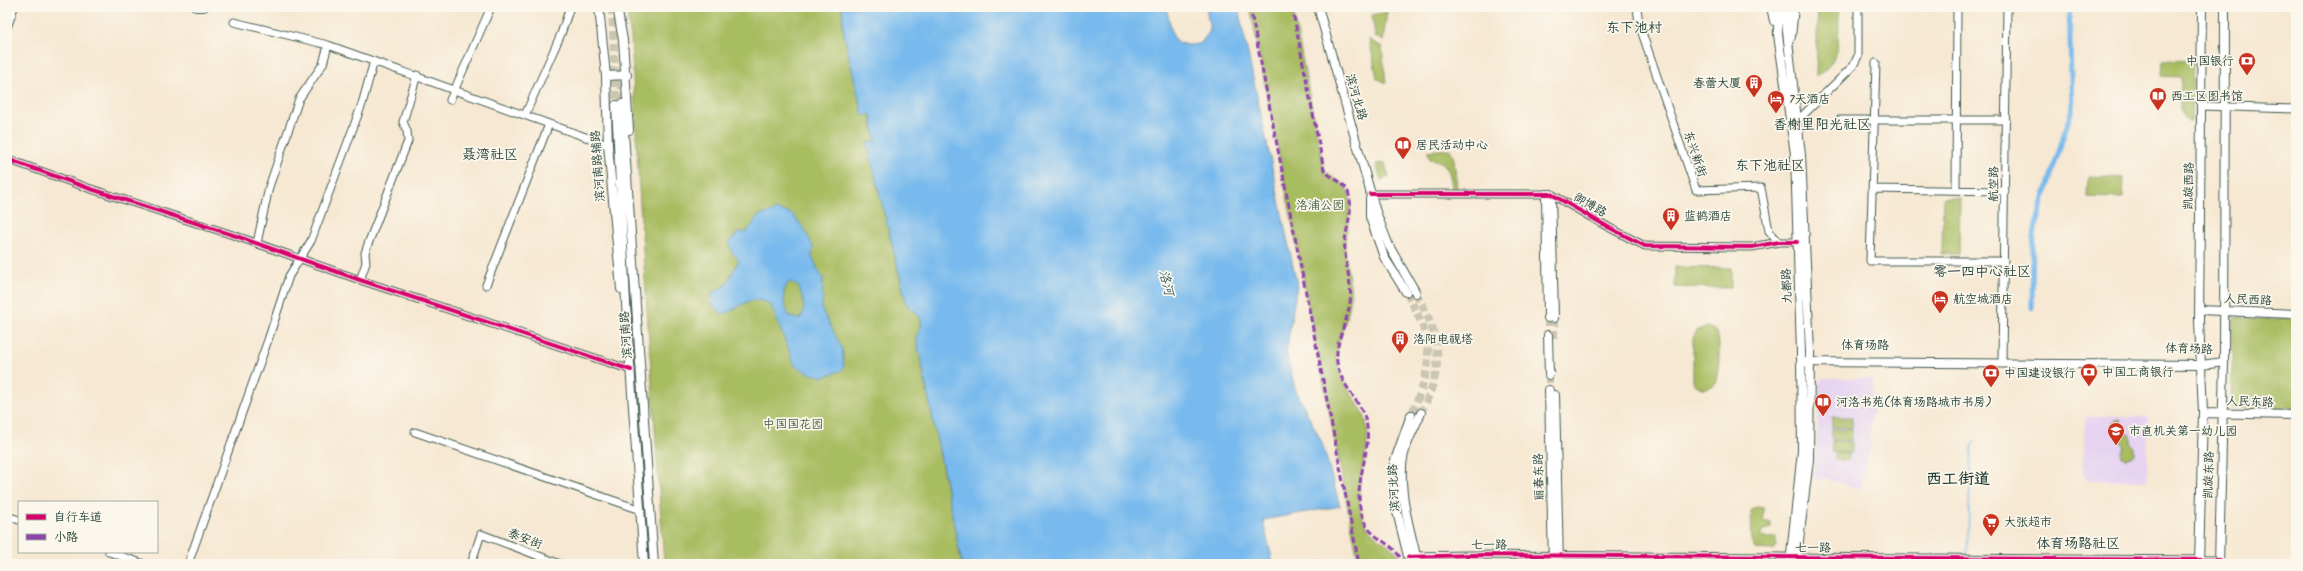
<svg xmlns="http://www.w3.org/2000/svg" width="2303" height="571" font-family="Kalam,'LXGW WenKai TC',sans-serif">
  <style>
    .built { fill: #e5d3f1 }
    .green { fill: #a8bc60; stroke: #647c4a }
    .water { fill: #78baed; stroke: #4c7c90; fill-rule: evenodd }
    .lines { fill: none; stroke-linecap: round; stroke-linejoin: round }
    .stream { stroke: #78baed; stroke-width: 1.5 }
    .canal { stroke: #78baed; stroke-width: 5 }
    .major-tunnel { stroke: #cbc6b2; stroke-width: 8; stroke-dasharray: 8 4; stroke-linecap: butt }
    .minor-casing { stroke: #3f574c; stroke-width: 9 }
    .major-casing { stroke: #3f574c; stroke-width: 10 }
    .minor { stroke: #fff; stroke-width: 7 }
    .major { stroke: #fff; stroke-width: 8 }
    .quiet { stroke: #8e44ad; stroke-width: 3; stroke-dasharray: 6 3; stroke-linecap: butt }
    .cycleway-casing { stroke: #fbf7ec; stroke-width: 6 }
    .cycleway { stroke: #d6006c; stroke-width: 4 }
    .labels { text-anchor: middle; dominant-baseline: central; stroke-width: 3.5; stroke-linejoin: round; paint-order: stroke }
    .poi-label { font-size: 12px; fill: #1f3d34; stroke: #fbf7ec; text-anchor: start }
    .street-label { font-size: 12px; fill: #1f3d34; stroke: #fbf7ec }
    .park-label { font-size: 12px; fill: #415d3f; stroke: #fbf7ec }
    .water-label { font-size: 13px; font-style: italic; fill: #355c62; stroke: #fbf7ec }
    .quarter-label { font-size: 14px; fill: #1f3d34; stroke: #fbf7ec }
    .district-label { font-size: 16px; font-weight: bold; fill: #1f3d34; stroke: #fbf7ec }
  </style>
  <rect width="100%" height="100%" fill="#fbf7ec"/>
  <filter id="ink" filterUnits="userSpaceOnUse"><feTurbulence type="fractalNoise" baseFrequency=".025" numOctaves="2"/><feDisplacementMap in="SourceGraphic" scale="8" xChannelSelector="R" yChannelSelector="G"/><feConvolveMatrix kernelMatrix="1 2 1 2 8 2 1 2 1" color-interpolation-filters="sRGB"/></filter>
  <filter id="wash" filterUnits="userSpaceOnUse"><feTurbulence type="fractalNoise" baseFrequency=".012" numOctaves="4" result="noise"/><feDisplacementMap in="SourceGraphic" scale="16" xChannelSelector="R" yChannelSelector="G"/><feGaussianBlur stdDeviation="0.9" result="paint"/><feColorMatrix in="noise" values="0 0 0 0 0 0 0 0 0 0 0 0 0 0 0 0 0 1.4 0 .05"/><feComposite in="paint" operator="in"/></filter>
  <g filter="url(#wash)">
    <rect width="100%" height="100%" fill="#f6e8d2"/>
    <path class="built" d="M1824,378L1873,379L1870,447L1860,489L1825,479H1813L1817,439L1819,383Z
      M2085,416L2148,417L2147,481L2089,480L2083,474Z"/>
    <path class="green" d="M626,7H842L844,36L863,115L870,114L876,142L867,143L907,306C921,313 926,323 916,337L962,564H664L640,205L631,38Z
      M1250,7H1292L1324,170C1331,179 1344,181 1348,192C1354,207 1347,225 1345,240C1343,262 1353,282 1350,303C1347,324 1335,340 1337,362C1340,387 1364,402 1367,427C1371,459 1348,491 1366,525C1375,541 1397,544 1403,564H1359Z
      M1818,7H1839C1838,33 1843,62 1816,76Z
      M1387,12L1383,41L1375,36L1372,15Z
      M1369,39L1382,47L1386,83L1377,78Z
      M2162,60L2193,61L2191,121L2187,120L2180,111L2181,77L2161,76Z
      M1450,149L1454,159L1457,188L1452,189C1450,173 1449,161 1430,159L1428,151Z
      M1385,163L1389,177L1381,180L1376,164Z
      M2088,176L2124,178L2123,198L2087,197Z
      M1943,198H1960L1959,254H1942Z
      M1675,267L1731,268V288L1675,287Z
      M2233,318L2296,319V408H2231Z
      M1707,327C1711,328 1715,330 1717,334C1721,342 1719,378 1714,385L1704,389L1696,385L1693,380V338L1697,330Z
      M1832,417H1852V428L1832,427Z
      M2115,420H2120L2123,428L2120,431L2131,435V443L2134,446V454L2127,458L2122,457L2121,451L2124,447L2120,440V431H2115L2112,428V423Z
      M1832,429L1852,430V440H1832Z
      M1832,441L1852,442V453L1832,452Z
      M1835,453H1848V460H1835Z
      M1757,507L1764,508L1763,521L1771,523V528L1763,530L1761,535L1764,538L1776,537V546L1773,550L1755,549L1752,541L1751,510Z"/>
    <path class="water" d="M842,7H1166L1173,36L1179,43L1187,45L1200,44L1210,31L1206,7H1238L1297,285L1286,352L1295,389L1322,443L1340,506L1263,520L1273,564H962L916,336C926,323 921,313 907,306L867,143L876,141L871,114L863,116L844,36Z
      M777,210L792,214L803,227L813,246L812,257L823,279L822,310L842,348L844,364L843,370L823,377L809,373L795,366L771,305C748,291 742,310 722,314L712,304L711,294L726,285L739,260L732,253L729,243L737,233L747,232L758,216ZM789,282L798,286C803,297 807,309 800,319L790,317C784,306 780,292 789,282Z"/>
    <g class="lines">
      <path class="stream" d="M1967,556L1972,445L1975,441"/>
      <path class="canal" d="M2032,308L2033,244L2036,224L2072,109L2069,7"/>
    </g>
  </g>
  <g filter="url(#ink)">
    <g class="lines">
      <path class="major-tunnel" d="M612,7L616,105
        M621,69L622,104
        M1406,292C1435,343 1434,363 1411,415
        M1416,293C1442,340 1445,364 1421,413
        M1548,318V335
        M1554,318V338
        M1549,375V390"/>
      <defs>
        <path id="minor" d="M1637,7L1639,24L1696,190L1761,188L1769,231L1779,242
          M234,22L328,45L608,145
          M7,28L14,7
          M1876,63L1870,261H2004
          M450,100L491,7
          M2202,106L2296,109
          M525,115L561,34L570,7
          M1839,120H2006
          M1796,122L1853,66L1858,56V7
          M7,159L88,188L236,236L360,280L631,370
          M1872,189L2005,191
          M1956,190L1957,7
          M1370,194H1551L1608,227L1645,246L1752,247L1779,242H1797
          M257,243L269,187L299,99L323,64L328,45
          M360,280L366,263L365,253L368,244L408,141L407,131L403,122L417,75
          M486,285L549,124
          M2002,362L2007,7
          M415,432L641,510
          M7,516L19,520
          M109,552L144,564
          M1411,556L1472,555L2219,560
          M188,564L268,340L289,276L311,241L362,104L374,61
          M471,564L481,534L560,564"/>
        <path id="major" d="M196,7H204
          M599,7L606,76L608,145L621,289
          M617,7L623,40L629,130
          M1318,7L1376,212L1389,246L1416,293
          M1771,7L1774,21
          M1778,7V35L1795,154L1801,353L1802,451L1790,564
          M1786,7V23L1801,155L1810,352L1809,460L1796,564
          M1791,37L1794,7
          M606,76L627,75
          M622,104L654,564
          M616,105L627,322L644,564
          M1546,194L1548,318
          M1551,194L1554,318
          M1370,199V217L1384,257L1406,292
          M2199,310L2296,314
          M1548,335L1549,375
          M1805,362L2201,365L2224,362
          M1549,390L1553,564
          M1555,395L1559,564
          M2203,413L2296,415
          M1410,564L1396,508L1394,463L1411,415
          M1418,564C1411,533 1400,499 1402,466C1403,448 1414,429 1421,413
          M2199,564L2203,413L2199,320L2202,7
          M2219,564L2224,362L2225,7"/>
      </defs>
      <use href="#minor" class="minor-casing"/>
      <use href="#major" class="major-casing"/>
      <use href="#minor" class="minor"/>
      <use href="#major" class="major"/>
      <path class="quiet" d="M1250,7L1359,564
        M1292,7L1324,170C1331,179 1344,181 1348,192C1354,207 1347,225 1345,240C1343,262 1353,282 1350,303C1347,324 1335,340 1337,362C1340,387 1364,402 1367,427C1371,459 1348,491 1366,525C1375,541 1397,544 1403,564"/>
      <defs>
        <path id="cycleway" d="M7,159L88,188L236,236L360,280L631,370
          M1370,194H1551L1608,227L1645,246L1752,247L1779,242H1797
          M1408,557L1472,555L2219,560"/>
      </defs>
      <use href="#cycleway" class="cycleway-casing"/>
      <use href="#cycleway" class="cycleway"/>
    </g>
  </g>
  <defs>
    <symbol id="bank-pin" viewBox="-11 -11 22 30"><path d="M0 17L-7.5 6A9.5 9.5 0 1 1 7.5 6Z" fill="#c8321e" stroke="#fbf7ec"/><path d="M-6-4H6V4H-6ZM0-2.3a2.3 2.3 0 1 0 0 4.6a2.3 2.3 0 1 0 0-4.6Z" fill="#fff"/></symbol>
    <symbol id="building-pin" viewBox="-11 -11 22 30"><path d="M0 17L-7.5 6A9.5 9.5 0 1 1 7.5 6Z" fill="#c8321e" stroke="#fbf7ec"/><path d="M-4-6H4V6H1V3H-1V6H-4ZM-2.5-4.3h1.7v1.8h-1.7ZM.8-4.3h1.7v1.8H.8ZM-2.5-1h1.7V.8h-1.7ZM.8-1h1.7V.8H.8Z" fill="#fff"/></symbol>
    <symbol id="library-pin" viewBox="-11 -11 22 30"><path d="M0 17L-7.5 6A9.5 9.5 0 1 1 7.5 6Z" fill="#c8321e" stroke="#fbf7ec"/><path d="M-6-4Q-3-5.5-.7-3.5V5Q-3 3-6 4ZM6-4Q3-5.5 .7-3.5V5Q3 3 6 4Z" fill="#fff"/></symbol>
    <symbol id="hotel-pin" viewBox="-11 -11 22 30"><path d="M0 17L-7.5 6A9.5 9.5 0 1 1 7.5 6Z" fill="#c8321e" stroke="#fbf7ec"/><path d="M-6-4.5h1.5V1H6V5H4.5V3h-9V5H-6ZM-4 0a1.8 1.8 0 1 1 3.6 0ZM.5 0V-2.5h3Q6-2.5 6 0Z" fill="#fff"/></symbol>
    <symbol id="school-pin" viewBox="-11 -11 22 30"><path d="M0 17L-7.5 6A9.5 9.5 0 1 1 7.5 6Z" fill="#c8321e" stroke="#fbf7ec"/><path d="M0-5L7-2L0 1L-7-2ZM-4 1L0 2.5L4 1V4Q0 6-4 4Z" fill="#fff"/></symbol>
    <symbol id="supermarket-pin" viewBox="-11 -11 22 30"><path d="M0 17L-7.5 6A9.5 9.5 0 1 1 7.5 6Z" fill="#c8321e" stroke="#fbf7ec"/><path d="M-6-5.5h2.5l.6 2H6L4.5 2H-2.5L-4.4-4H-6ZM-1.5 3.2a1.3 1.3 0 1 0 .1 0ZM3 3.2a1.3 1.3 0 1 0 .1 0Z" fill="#fff"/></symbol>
  </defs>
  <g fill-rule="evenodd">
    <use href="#bank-pin" x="2237" y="51" width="20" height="27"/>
    <use href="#building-pin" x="1744" y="73" width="20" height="27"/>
    <use href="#library-pin" x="2148" y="86" width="20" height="27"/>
    <use href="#hotel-pin" x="1766" y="89" width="20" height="27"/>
    <use href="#library-pin" x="1393" y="135" width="20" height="27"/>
    <use href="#building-pin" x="1661" y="206" width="20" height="27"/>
    <use href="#hotel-pin" x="1930" y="289" width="20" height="27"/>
    <use href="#building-pin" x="1390" y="329" width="20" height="27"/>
    <use href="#bank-pin" x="2079" y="362" width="20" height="27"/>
    <use href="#bank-pin" x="1981" y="363" width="20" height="27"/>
    <use href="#library-pin" x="1813" y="392" width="20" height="27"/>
    <use href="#school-pin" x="2106" y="421" width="20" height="27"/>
    <use href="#supermarket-pin" x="1981" y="512" width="20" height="27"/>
  </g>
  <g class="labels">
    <g class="poi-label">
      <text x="2234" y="61" text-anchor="end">中国银行</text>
      <text x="1741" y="83" text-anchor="end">春蕾大厦</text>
      <text x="2171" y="96">西工区图书馆</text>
      <text x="1789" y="99">7天酒店</text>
      <text x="1416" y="145">居民活动中心</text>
      <text x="1684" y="216">蓝鹊酒店</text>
      <text x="1953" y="299">航空城酒店</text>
      <text x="1413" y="339">洛阳电视塔</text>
      <text x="2102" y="372">中国工商银行</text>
      <text x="2004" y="373">中国建设银行</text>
      <text x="1836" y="402">河洛书苑(体育场路城市书房)</text>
      <text x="2129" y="431">市直机关第一幼儿园</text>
      <text x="2004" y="522">大张超市</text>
    </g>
    <g class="street-label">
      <text transform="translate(1356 97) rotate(74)">滨河北路</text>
      <text transform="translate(1695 154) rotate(71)">东兴新街</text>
      <text transform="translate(598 166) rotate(-94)">滨河南路辅路</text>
      <text transform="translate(1994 184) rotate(-89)">航空路</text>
      <text transform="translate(2189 186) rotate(-89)">凯旋西路</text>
      <text transform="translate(1590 205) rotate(30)">御博路</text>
      <text transform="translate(1787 286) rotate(-92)">九都路</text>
      <text transform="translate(2248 300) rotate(3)">人民西路</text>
      <text transform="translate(626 335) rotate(-94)">滨河南路</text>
      <text x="1865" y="345">体育场路</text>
      <text transform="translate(2189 349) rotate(2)">体育场路</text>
      <text transform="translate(2250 402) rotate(2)">人民东路</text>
      <text transform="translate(2209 475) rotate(-89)">凯旋东路</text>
      <text transform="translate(1539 477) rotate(-91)">丽春东路</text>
      <text transform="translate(1394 488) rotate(-93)">滨河北路</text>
      <text transform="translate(525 539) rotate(21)">泰安街</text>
      <text transform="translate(1489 545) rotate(1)">七一路</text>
      <text transform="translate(1813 548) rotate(1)">七一路</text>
    </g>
    <g class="park-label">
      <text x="1320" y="205">洛浦公园</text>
      <text x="793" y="424">中国国花园</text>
    </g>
    <g class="water-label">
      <text transform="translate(1166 283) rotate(76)">洛河</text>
    </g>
    <g class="quarter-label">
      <text x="1634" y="28">东下池村</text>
      <text x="1822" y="125">香榭里阳光社区</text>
      <text x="490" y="155">聂湾社区</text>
      <text x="1770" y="166">东下池社区</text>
      <text x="1982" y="272">零一四中心社区</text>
      <text x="2078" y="544">体育场路社区</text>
    </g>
    <g class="district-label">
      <text x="1958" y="479">西工街道</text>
    </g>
  </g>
  <rect width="2303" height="571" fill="none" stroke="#fbf7ec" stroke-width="24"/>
  <rect x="18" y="501" width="140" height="52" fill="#fbf7ec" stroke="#a3ada2"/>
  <rect x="26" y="514" width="20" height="6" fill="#d6006c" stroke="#a3ada2"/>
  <text x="54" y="521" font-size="12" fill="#1f3d34">自行车道</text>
  <rect x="26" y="534" width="20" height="6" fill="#8e44ad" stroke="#a3ada2"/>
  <text x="54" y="541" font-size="12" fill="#1f3d34">小路</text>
</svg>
